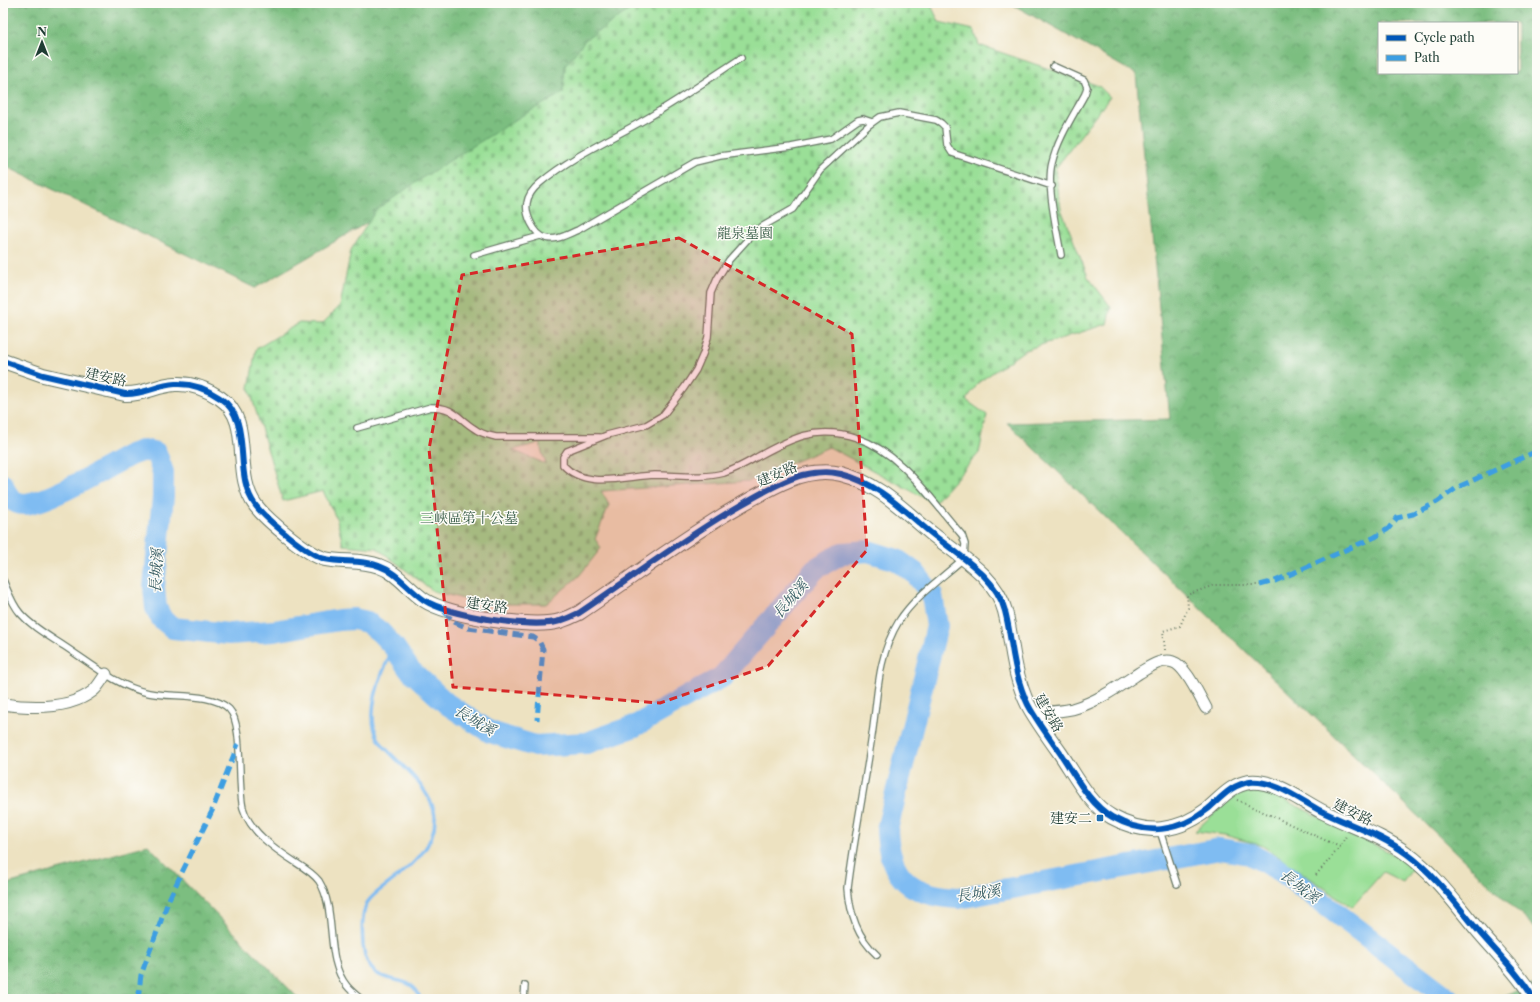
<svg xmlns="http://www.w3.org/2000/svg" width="1540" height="1002" font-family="'Libre Caslon Text','Noto Serif TC',serif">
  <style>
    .forest { fill: url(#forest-crowns); stroke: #4d7e5a; fill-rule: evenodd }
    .cemetery { fill: url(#cemetery-stones); stroke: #5c8e66; fill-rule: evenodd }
    .park { fill: #9adf97; stroke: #5c8e66 }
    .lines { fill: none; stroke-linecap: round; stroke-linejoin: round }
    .stream { stroke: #7fbcf2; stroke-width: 3.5 }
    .river { stroke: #7fbcf2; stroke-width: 22 }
    .service-casing { stroke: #677765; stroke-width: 8 }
    .minor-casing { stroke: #677765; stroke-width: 13 }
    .tertiary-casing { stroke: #677765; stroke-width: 16 }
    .path { stroke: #677765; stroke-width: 2; stroke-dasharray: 1 3; stroke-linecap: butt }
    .service { stroke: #fff; stroke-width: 5.5 }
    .minor { stroke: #fff; stroke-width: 11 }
    .tertiary { stroke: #fff; stroke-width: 14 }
    .quiet { stroke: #3c9ee2; stroke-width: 5; stroke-dasharray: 10 5; stroke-linecap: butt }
    .cycleway-casing { stroke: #fdfcf7; stroke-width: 8 }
    .cycleway { stroke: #0057b8; stroke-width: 6 }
    .marked { fill: #d62828; fill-opacity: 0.2; stroke: #d62828; stroke-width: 3; stroke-dasharray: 8 5; stroke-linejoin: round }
    .poi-dot { fill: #1f6fb2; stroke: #fdfcf7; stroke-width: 1.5 }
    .labels { text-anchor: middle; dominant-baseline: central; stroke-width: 3; stroke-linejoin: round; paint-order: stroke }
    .park-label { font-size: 14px; fill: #385d48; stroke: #fdfcf7 }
    .street-label { font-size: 14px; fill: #1f3d34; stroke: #fdfcf7 }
    .poi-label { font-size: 14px; fill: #1f3d34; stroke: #fdfcf7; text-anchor: end }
    .water-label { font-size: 15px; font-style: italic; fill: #375d64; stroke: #fdfcf7 }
  </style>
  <defs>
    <pattern id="forest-crowns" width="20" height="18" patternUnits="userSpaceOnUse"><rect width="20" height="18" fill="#7bbe80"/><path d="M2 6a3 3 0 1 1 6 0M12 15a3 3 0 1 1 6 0" fill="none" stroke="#649c6a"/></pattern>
    <pattern id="cemetery-stones" width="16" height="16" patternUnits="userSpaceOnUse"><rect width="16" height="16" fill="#9adf97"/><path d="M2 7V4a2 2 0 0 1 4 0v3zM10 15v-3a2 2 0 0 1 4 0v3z" fill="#84c083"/></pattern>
  </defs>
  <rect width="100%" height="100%" fill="#fdfcf7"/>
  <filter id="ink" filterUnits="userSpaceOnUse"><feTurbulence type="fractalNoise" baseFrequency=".025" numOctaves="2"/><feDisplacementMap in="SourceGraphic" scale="8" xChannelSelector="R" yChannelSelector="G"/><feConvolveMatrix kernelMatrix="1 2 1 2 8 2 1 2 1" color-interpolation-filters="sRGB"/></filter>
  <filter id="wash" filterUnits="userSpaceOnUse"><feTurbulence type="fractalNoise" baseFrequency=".012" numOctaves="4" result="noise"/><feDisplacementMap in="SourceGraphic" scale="16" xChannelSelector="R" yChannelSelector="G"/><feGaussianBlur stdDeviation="0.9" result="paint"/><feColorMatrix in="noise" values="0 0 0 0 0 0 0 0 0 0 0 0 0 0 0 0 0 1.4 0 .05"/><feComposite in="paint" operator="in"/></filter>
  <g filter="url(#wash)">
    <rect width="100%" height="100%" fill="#ede2c1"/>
    <path class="forest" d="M3,3H744L255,288L3,165Z
      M1010,3H1537V930L1007,423L1170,419L1136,74ZM1379,23H1517V73H1379Z
      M148,845L299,999H3V882L7,884Z
      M1537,983V999H1495Z"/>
    <path class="cemetery" d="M640,3H930L939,22L974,30L979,45L1099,86L1110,97L1055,169L1061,209L1088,277L1111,307L1107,324L1025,350L979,382L966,400L987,415L979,453L934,503L829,447L749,481L601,491L609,505L595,539L601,548L579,576L546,604H483L433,591L377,548L343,545L337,520L323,491L283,501L249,388L256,349L299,323L322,324L340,306L351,250L376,210L422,178L523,115L563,93L565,66L585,40ZM539,443L546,464L512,450H513Z"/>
    <path class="park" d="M1263,789L1415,865L1403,882L1383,872L1352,907L1263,846L1225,835L1195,831L1236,793Z"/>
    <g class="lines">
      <path class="stream" d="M394,647C381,673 361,718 382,744C395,760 412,772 423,789C428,796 434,807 435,816C436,848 410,867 387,885C380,890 372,895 367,903C361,915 362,932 363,945C369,997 412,966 420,999"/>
      <path class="river" d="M3,485C6,495 13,504 24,504C51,502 105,468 130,455L144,450L156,453L163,472V497L154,587L156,608L162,619L173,628L229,634L274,631L339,620L354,619L367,622L380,632L394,647L409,669L447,704L490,732L535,746L586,743L635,726L722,677L815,569L842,553L868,551L897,560L915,573L932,595L937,626L887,830C889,879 912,896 959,898L1220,849L1250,854L1281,871L1449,999"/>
    </g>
  </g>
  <g filter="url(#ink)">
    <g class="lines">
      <defs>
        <path id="service" d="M741,58C709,79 677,101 644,120C609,140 571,157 540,183C534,188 528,195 527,203C525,214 534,235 546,238C557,241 568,234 578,230L695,162L720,156L791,147L831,139L858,120L863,119L872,122
          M1053,66L1084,80L1087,87L1085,94C1073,116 1058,138 1052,163C1046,186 1057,231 1061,255
          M474,255L540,236
          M357,428L431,407C455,407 457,418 475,429C481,434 488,435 496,437H599
          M3,580C8,591 12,604 20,613C32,627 49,636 64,646C90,663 118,687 149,693C172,698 212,692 229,709C244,724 237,784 243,808C250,832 275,849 295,862C303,867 313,873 319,881C338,912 324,958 347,986C351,991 356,995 361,999
          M1160,831L1177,884
          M877,955C857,937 850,914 848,888C854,839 864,790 871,742C878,700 876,658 899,621C915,596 942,578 964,558L965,544L962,535C932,501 901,452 857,438C817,425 791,438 757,457C747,463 736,469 724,473C702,479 678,475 655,475C626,476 586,490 563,465V457L567,451L607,435L646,425L663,415L684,388L696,370L703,354L708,337L711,293L717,279L729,260L756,230L793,209L820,170L869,125L880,117L899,113L936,120L941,123L945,127L947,145L952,153L1052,186
          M524,999L525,985"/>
        <path id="minor" d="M3,704C31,708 69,710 93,691C98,687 102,679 106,674
          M1033,713C1046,712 1059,712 1072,709C1097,702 1118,687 1139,673C1148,668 1161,658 1173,662C1186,666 1199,696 1206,708"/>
        <path id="tertiary" d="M3,361L43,375L125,394C143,395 157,385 175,384C191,383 207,389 220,398C255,421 231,474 256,506C267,520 308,555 325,559C343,563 361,559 379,566C397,572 408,589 424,600C448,616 533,629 560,621C566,619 573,616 579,613C633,577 683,538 739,506C756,496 773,486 791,479C806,473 825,470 841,474C878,483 903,510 931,533C958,555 996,576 1005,611C1011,634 1012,658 1019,681C1022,691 1026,702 1031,710C1040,725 1050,739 1060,753C1075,775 1089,804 1112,817C1146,836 1177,833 1208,809C1221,798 1232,784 1250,782C1275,780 1300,800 1321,811C1349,825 1382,835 1407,854C1436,875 1458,907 1481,934C1499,955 1520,975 1534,999"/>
      </defs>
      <use href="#service" class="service-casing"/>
      <use href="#minor" class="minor-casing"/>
      <use href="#tertiary" class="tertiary-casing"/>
      <path class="path" d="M1165,650L1163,631L1180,626L1188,608L1187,595L1214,585H1260
        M1237,800L1340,847L1346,836
        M1316,875L1340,847"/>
      <use href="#service" class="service"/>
      <use href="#minor" class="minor"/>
      <use href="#tertiary" class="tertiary"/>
      <path class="quiet" d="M1260,585L1275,581L1375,537L1388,529L1397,518L1413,514L1437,502L1458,487L1537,451
        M444,611L454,622L468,628L533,637L539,641L543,649L537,720
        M138,999L141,975L169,899L212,811L238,744"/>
      <defs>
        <path id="cycleway" d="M3,361L43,375L125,394C143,395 157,385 175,384C191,383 207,389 220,398C255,421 231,474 256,506C267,520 308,555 325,559C343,563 361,559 379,566C397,572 408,589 424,600C448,616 533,629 560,621C566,619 573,616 579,613C633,577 683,538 739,506C756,496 773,486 791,479C806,473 825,470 841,474C878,483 903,510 931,533C958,555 996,576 1005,611C1011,634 1012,658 1019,681C1022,691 1026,702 1031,710C1040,725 1050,739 1060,753C1075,775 1089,804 1112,817C1146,836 1177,833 1208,809C1221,798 1232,784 1250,782C1275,780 1300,800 1321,811C1349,825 1382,835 1407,854C1436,875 1458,907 1481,934C1499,955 1520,975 1534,999"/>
      </defs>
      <use href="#cycleway" class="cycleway-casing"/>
      <use href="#cycleway" class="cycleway"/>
    </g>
  </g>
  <path class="marked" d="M679,238L852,334L867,550L768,666L660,703L453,687L429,449L462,275Z"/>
  <rect class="poi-dot" x="1096" y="814" width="8" height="8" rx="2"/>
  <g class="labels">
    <g class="park-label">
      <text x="745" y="233">龍泉墓園</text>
      <text x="469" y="518">三峽區第十公墓</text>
    </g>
    <g class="street-label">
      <text transform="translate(106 377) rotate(12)">建安路</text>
      <text transform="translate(777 474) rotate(-23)">建安路</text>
      <text transform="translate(487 605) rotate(8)">建安路</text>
      <text transform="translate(1049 713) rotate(59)">建安路</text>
      <text transform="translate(1353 812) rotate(26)">建安路</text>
    </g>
    <g class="poi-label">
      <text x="1092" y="818">建安二</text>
    </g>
    <g class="water-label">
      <text transform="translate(156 571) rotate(-87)">長城溪</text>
      <text transform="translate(790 599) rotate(-49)">長城溪</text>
      <text transform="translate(475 720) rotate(31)">長城溪</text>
      <text transform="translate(1300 886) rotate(37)">長城溪</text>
      <text transform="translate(978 893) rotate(-8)">長城溪</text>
    </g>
  </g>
  <rect width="1540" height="1002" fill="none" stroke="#fdfcf7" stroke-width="16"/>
  <rect x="1378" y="22" width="140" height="52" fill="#fdfcf7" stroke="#a4b0a9"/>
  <rect x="1386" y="35" width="20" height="6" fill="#0057b8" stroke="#a4b0a9"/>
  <text x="1414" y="42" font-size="12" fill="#1f3d34">Cycle path</text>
  <rect x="1386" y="55" width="20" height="6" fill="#3c9ee2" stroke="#a4b0a9"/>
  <text x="1414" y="62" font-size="12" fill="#1f3d34">Path</text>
  <g transform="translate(42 42)" stroke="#fdfcf7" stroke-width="3" paint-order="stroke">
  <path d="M0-3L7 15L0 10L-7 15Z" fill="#1f3d34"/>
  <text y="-6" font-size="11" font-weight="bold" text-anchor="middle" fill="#1f3d34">N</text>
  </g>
</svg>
